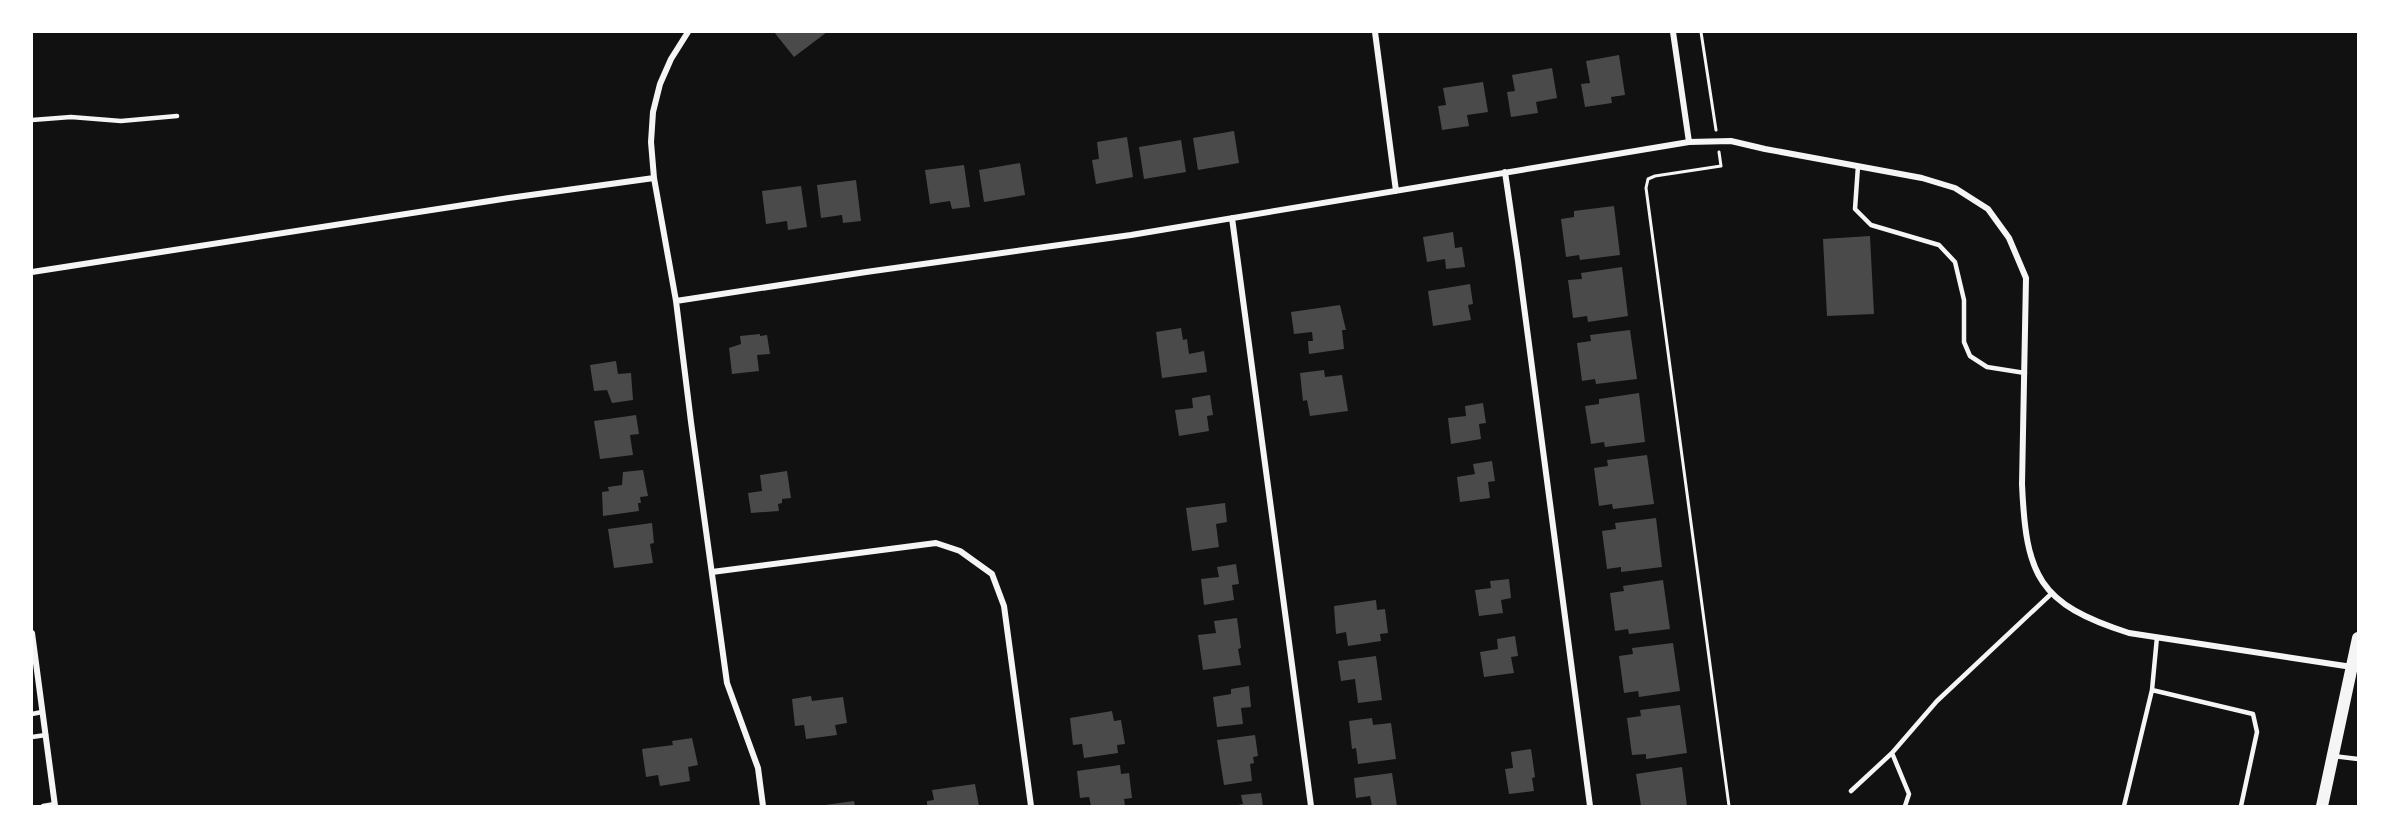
<svg xmlns="http://www.w3.org/2000/svg" width="2390" height="838" font-family="'Golos Text',sans-serif">
  <style>
    .building { fill: #4a4a4a }
    .lines { fill: none; stroke-linecap: round; stroke-linejoin: round }
    .path { stroke: #f5f5f5; stroke-width: 3 }
    .service { stroke: #f5f5f5; stroke-width: 4.5 }
    .minor { stroke: #f5f5f5; stroke-width: 6 }
    .secondary { stroke: #f5f5f5; stroke-width: 12 }
  </style>
  <rect width="100%" height="100%" fill="#111"/>
  <path class="building" d="M774,32H827L794,57Z
    M1619,55L1625,95L1611,97L1612,103L1585,107L1581,84L1590,83L1586,61Z
    M1552,68L1557,98L1536,102L1538,113L1511,117L1507,92L1515,91L1512,75Z
    M1483,82L1488,112L1467,115L1469,126L1442,130L1438,106L1446,105L1443,88Z
    M1234,131L1239,163L1198,170L1193,138Z
    M1127,137L1133,177L1096,184L1092,160L1099,159L1097,142Z
    M1181,140L1186,172L1144,179L1139,147Z
    M1020,163L1025,195L984,202L979,170Z
    M964,165L970,207L952,209L950,201L930,204L925,170Z
    M856,180L861,221L843,223L842,215L821,218L817,185Z
    M801,186L807,227L788,230L787,221L766,224L762,191Z
    M1614,206L1620,255L1580,260L1579,255L1566,257L1561,219L1574,217V211Z
    M1453,232L1455,248L1462,247L1465,267L1446,269L1445,259L1427,262L1423,237Z
    M1870,236L1874,314L1827,316L1823,239Z
    M1622,267L1628,316L1588,322L1587,316L1573,318L1568,280L1582,279L1581,273Z
    M1470,284L1473,304L1468,305L1471,320L1433,326L1428,291Z
    M1340,305L1346,330H1342L1344,349L1309,354L1308,341H1313L1312,332L1294,334L1291,312Z
    M1181,328L1183,340L1187,339L1189,354L1204,351L1207,372L1162,378L1156,332Z
    M1630,330L1637,379L1596,384L1595,379L1582,381L1577,343L1591,341L1590,335Z
    M760,334V336L767,335L770,354L757,355L759,371L732,374L729,348L741,344L740,336Z
    M616,361L618,374L631,373L633,400L612,403L607,390L594,391L590,365Z
    M1324,370L1325,377L1342,375L1348,411L1310,416L1307,400L1303,401L1300,373Z
    M1639,393L1645,442L1605,447L1604,442L1591,444L1585,406L1599,404V399Z
    M1210,395L1213,415L1207,416L1209,431L1179,436L1175,410L1193,408L1192,398Z
    M1483,403L1486,423L1479,424L1481,439L1451,444L1448,418L1466,416L1465,406Z
    M636,415L639,434L630,435L633,455L600,459L594,421Z
    M1647,455L1654,504L1613,509L1612,504L1599,506L1594,468L1608,466L1607,460Z
    M1492,461L1495,481L1488,482L1490,498L1460,502L1457,477L1475,474L1473,464Z
    M643,470L648,496L640,497L641,503H638L639,511L603,516L602,492L609,491L608,487L622,485L623,472Z
    M787,471L791,498L782,499V503L778,504L779,511L751,513L748,493L762,491L760,475Z
    M1225,503L1227,522L1216,524L1219,547L1192,551L1186,508Z
    M1656,518L1662,567L1621,572V567L1607,569L1602,531L1616,529L1615,523Z
    M652,523L654,543L650,544L653,563L614,568L608,529Z
    M1236,564L1239,584L1232,585L1234,600L1204,605L1201,579L1219,577L1217,567Z
    M1509,579L1511,598L1501,600L1503,613L1479,616L1475,590L1491,588L1490,581Z
    M1663,580L1670,629L1629,634L1628,629L1615,631L1610,593L1624,591L1623,586Z
    M1376,600L1377,610L1385,609L1388,633L1380,634L1381,641L1348,646L1346,632L1336,634L1334,606Z
    M1237,618L1241,648L1238,649L1241,665L1203,670L1198,635L1216,633L1214,621Z
    M1515,636L1518,656L1511,657L1514,673L1484,677L1480,652L1498,649L1497,639Z
    M1673,643L1680,691L1639,697L1638,691L1624,693L1619,656L1633,654L1632,648Z
    M1376,656L1382,700L1358,703L1355,679L1341,681L1338,661Z
    M1249,686L1251,707L1241,708L1243,724L1217,727L1213,697L1231,694V689Z
    M811,696L812,701L843,697L847,723L835,725L837,735L806,739L804,725L795,726L792,699Z
    M1680,705L1687,753L1646,759V754L1632,755L1627,718L1641,716L1640,710Z
    M1112,711L1114,721L1121,720L1125,744L1117,745L1118,753L1084,758L1082,744L1073,745L1070,718Z
    M1372,718L1373,725L1391,723L1396,759L1358,764L1356,748L1352,749L1349,721Z
    M1255,735L1258,756L1253,757L1254,763L1250,764L1252,781L1224,785L1217,740Z
    M692,738L698,765L688,767L690,781L660,786L658,775L646,777L642,749L673,745L672,741Z
    M1531,749L1535,777L1532,778L1534,791L1509,794L1505,769L1513,768L1511,752Z
    M1120,765L1121,774L1129,773L1132,798L1124,799L1125,806H1091L1089,797L1080,798L1077,771Z
    M1682,767L1687,806H1641L1636,774Z
    M1392,773L1397,806H1372L1370,796L1356,798L1354,778Z
    M975,784L979,806H927V801L934,800L932,790Z
    M1261,793L1263,806H1233L1243,804L1241,795Z
    M854,801L855,806H825V805Z"/>
  <g class="lines">
    <path class="path" d="M1701,32L1716,130
      M1719,152L1721,166L1655,176L1648,179L1646,188L1729,806"/>
    <path class="service" d="M32,120L71,117L121,121L177,116
      M1858,166L1855,209L1871,225L1939,245L1955,262L1964,300V342L1970,356L1987,367L2025,373
      M2152,690L2157,637
      M32,714L42,712
      M32,737L46,735
      M1892,753L1909,794L1905,806
      M2333,756L2358,759
      M1851,791L1892,753L1937,701L2051,594
      M43,806L55,804
      M2124,806L2152,690L2253,714L2257,732L2241,806"/>
    <path class="minor" d="M688,32L671,59L660,84L653,112L651,142L654,178L676,301L691,422L727,683L758,768L763,806
      M1375,32L1396,191
      M1673,32L1689,142
      M1505,172L1518,261L1590,806
      M1232,218L1311,806
      M32,272L509,198L654,178
      M676,301L866,272L1131,235L1689,142L1731,141L1765,149L1922,178L1955,188L1988,209L2009,238L2026,278L2022,484C2026,576 2038,604 2129,633L2352,667
      M712,572L936,543L960,551L992,574L1004,606L1031,806
      M32,633L55,806"/>
    <path class="secondary" d="M2322,806L2358,638"/>
  </g>
  <rect width="2390" height="838" fill="none" stroke="#ffffff" stroke-width="66"/>
</svg>
